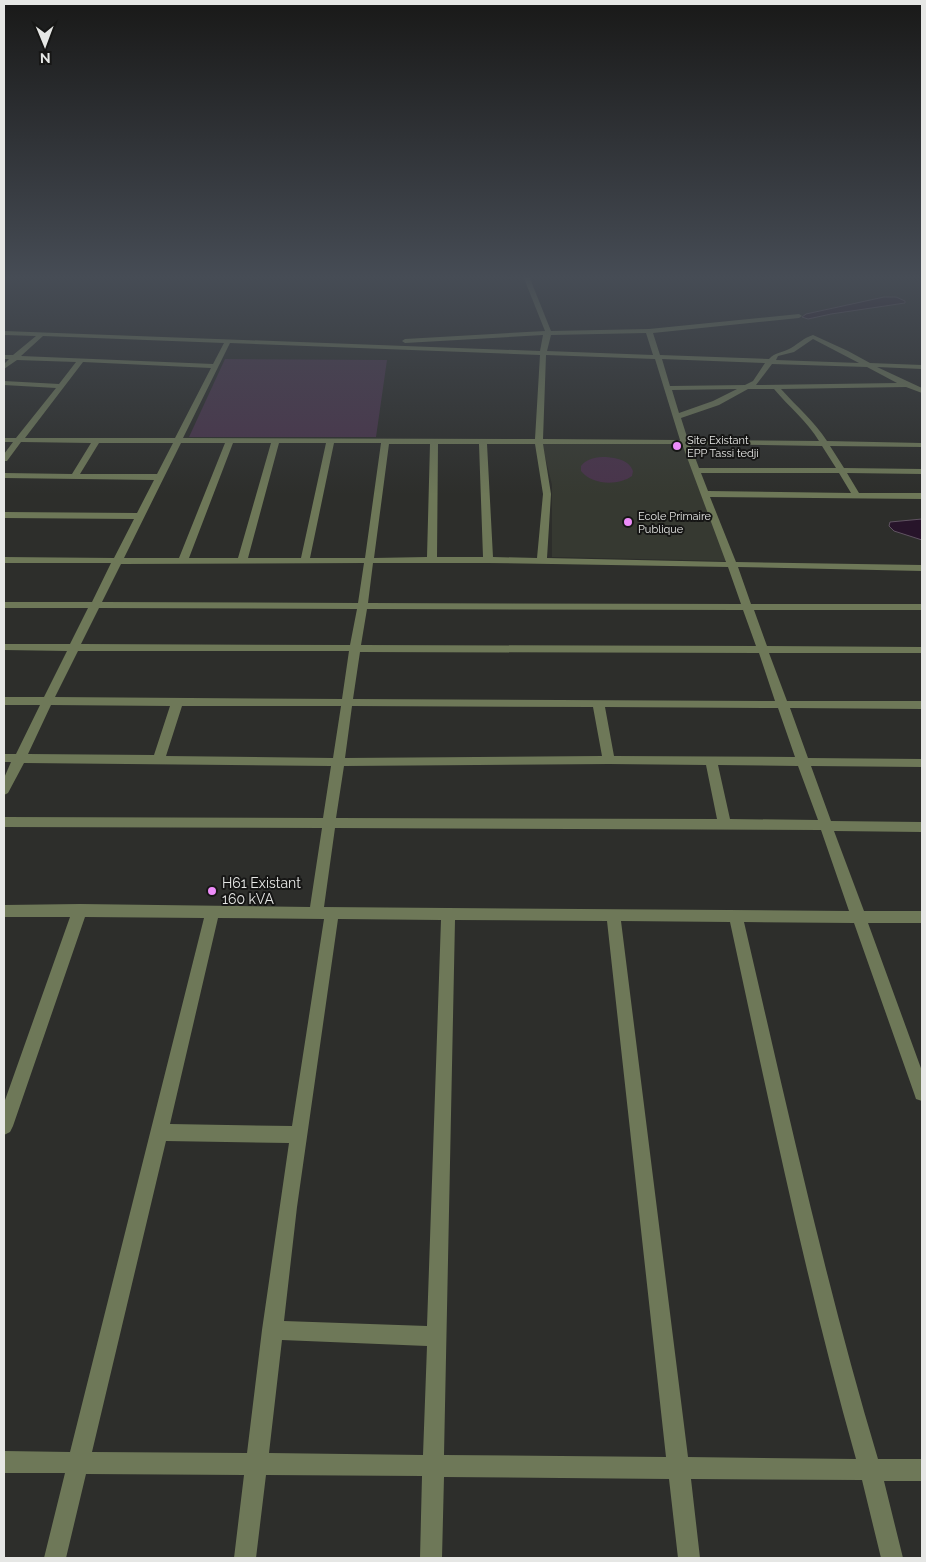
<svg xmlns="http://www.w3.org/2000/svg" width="926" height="1562" font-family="Raleway,sans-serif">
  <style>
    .built { fill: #363931 }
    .green { fill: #49344b }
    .water { fill: #27142a; stroke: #605362 }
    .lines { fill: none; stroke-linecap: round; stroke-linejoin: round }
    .minor { fill: #6e7858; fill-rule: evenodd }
    .poi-dot { fill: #ed8cf9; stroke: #161615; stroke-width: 2 }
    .labels { text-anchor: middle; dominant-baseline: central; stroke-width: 4; stroke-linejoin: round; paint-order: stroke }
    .far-poi-label { font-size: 11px; fill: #e6e7e5; stroke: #161615; text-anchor: start }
    .poi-label { font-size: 14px; fill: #e6e7e5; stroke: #161615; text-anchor: start }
  </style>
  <rect width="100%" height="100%" fill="#2d2e2b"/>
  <path class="built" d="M542,444H682L727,561L552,557V485Z"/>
  <path class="green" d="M225,359L387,360L376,437H189Z
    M606,457C617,458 629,460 633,471L632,476C618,486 592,485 581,471V466C587,458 597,457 606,457Z"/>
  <path class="water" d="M884,297H896L905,301V303L831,314L808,319L802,317L806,314Z
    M922,519V540L894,531L889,526L890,522Z"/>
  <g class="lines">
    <path class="minor" d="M523,276H529L551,331L649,329L799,314L802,316L799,318L653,333L660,355L769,359C775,352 783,353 791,348C799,343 804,338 813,335L848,351L870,363L922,365V369L877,367L922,388V393L906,387L781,389C797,407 814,421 827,441L922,443V447L830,446L844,468L922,469V474L847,473L859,493H922V499L710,497L736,562L922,565V571L738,567L751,604H922V610H754L767,646L922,647V653H769L787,701H922V709L790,708L808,758L922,759V767L811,766L831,821L922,822V832L834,831L864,911H922V923H868L922,1071V1101L916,1099L914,1093L854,923L744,922C786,1102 825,1282 878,1459H922V1481H884L903,1558H881L862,1480L691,1479L700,1558H678L669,1479L444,1477L442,1558H420L422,1476L266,1475L256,1558H234L244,1475L86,1474L66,1558H44L65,1473H4V1451L70,1452L204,918L85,917L13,1126L10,1132L4,1135V1103L70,917H4V905L80,904L310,907L322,828L4,827V817L323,818L331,766L24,763L8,793L4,795V778L11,762H4V754H16L40,705H4V697H44L67,651L4,650V644H70L88,608H4V602H92L111,563H4V557L114,558L134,519L4,518V512L137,513L154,480L4,478V473L72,474L91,443L21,442L7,461H4V454L13,442H4V438H16L56,388L4,385V381L59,384L76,362L17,360L4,369V364L9,359H4V355H13L36,336L4,335V331L540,351L543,335L405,343L402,341L405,339L545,331ZM646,333L653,355L547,351L551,335ZM43,336L224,343L213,364L21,356ZM813,339L859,363L776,360L778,356L794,352ZM230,343L540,355L535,439L183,438ZM546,355L655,359L680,440L543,439ZM662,359L765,363L753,381L745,385L670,386ZM83,362L211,368L175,438H25ZM772,364L867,367L897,383L756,385ZM737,389L713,401L679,413L672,390ZM748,389H774C789,407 807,421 819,441L688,440L681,418L719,405ZM99,443H173L157,474H80ZM181,443H225L179,558H124ZM233,443H271L238,558H189ZM279,443H326L301,558H248ZM334,443H381L365,558H310ZM389,444H430L427,557L374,558ZM438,444H479L483,557H437ZM487,444H535L543,494L537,558L493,557ZM543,444H682L726,562L547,558L551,494ZM690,444L822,446L836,468H699ZM701,473H839L851,493L708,491ZM364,563L358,603L102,602L121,564ZM373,563H488L728,567L741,604L368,603ZM99,608L357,609L350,645L81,644ZM367,609L743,610L756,646L361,645ZM78,651H349L342,699L55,697ZM360,652L759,653L775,701L353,699ZM51,705L170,706L154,755L28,754ZM182,706H341L333,758L166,756ZM352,706L593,707L602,756L345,758ZM605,707L778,708L795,757L614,756ZM609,764L706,765L717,819L336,818L344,766ZM718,765L798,766L818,820L730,819ZM335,828L821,830L849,911L324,907ZM218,918L324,919L292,1126L170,1124ZM338,919L441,920L427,1326L284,1321L297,1207ZM455,920L607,921L666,1457L444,1455ZM621,921L730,922C769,1102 806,1282 856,1459L688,1457ZM166,1141L289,1143L262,1330L247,1453L92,1452ZM282,1340L427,1346L423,1455L269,1453Z"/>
  </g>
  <linearGradient id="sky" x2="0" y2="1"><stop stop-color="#191918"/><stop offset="0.56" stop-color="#464c55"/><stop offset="1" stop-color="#464c55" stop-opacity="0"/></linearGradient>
  <rect width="926" height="495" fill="url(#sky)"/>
  <g class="poi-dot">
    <circle cx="677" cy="446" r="5"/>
    <circle cx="628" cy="522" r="5"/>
    <circle cx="212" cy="891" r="5"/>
  </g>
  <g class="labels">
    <g class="far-poi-label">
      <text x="687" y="440">Site Existant<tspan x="687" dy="13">EPP Tassi tedji</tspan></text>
      <text x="638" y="516">Ecole Primaire<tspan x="638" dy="13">Publique</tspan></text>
    </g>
    <g class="poi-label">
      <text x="222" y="883">H61 Existant<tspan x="222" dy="16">160 kVA</tspan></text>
    </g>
  </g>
  <rect width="926" height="1562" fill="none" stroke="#e6e7e5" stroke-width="10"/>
  <g transform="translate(45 45) rotate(179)" stroke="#161615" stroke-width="4" paint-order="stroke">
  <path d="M0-4L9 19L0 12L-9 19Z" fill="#e6e7e5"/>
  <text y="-8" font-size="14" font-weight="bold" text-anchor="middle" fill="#e6e7e5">N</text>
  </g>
</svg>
